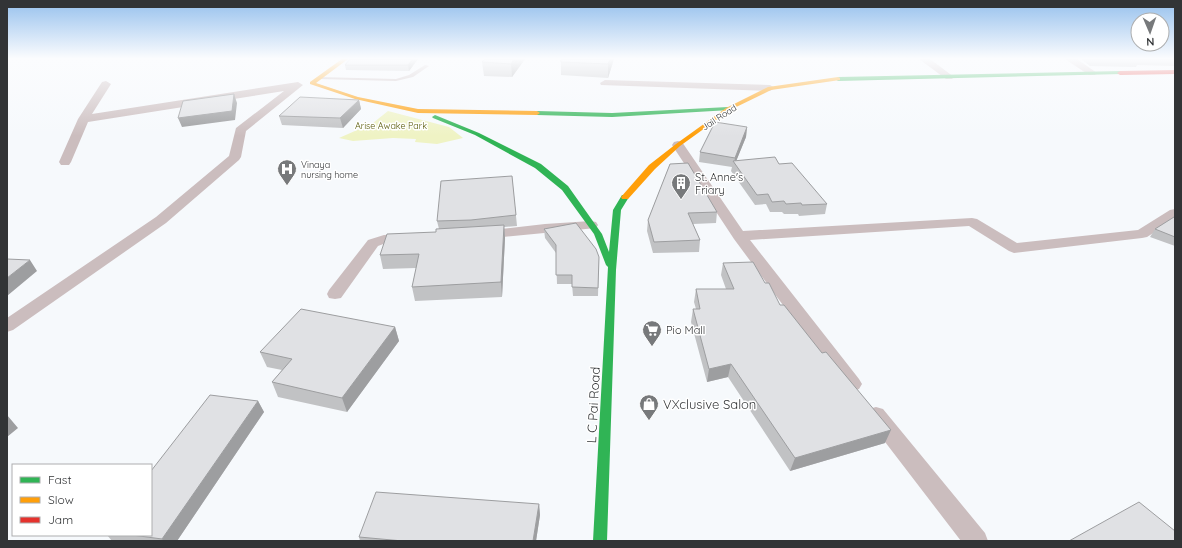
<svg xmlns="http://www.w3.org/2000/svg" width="1182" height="548" font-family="Quicksand,sans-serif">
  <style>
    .green { fill: #eff3c4 }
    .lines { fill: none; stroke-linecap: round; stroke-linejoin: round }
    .lane { fill: #cbbdbe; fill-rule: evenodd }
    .street { fill: #cbbdbe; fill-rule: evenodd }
    .fast { fill: #30b455; fill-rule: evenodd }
    .slow { fill: #ff9f0a; fill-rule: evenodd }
    .jam { fill: #e5322d; fill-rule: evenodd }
    .wall { fill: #c1c2c4 }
    .shaded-wall { fill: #9d9ea0 }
    .building { fill: #e0e1e4; stroke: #9d9ea0 }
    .labels { text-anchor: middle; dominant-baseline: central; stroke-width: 3; stroke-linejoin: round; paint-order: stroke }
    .far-street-label { font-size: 9px; fill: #323436; stroke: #fff }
    .far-park-label { font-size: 9px; fill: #595a07; stroke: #fff }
    .far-poi-label { font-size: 9px; fill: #323436; stroke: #fff; text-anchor: start }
    .poi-label { font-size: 11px; fill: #323436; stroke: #fff; text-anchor: start }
    .near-poi-label { font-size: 13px; fill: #323436; stroke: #fff; text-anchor: start }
    .near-street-label { font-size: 13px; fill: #323436; stroke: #fff }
  </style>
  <rect width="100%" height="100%" fill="#f6f9fc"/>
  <path class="green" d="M388,111L449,127L463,138L437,144L415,142L416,139L393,138L353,141L339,138L373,123Z"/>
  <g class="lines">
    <path class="lane" d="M425,65L429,66L413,77L396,81L319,79L317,78L319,77L396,79L409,75Z"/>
    <path class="street" d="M919,59H930L954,77L952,79H946Z
      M1065,59H1077L1097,73L1095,75H1089Z
      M605,80L770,85L775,88L770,91L601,85L600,83Z
      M106,81L111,84L92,114L298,82L303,85L246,131L241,157L239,160L166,223L13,330L7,332V318L156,217L229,156L236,128L284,91L88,122L71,162L69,165H61L59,162L78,119L102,82Z
      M678,141L682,142L743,231L972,218L977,219L1017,243L1138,230L1170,210L1175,209V219L1147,237L1142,238L1014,253L1009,251L969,226L750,240L859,379L862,384L859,389L852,391L845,389L734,239L672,145L674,142Z
      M591,221L596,222L598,225L596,228L483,239L478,238L476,235L478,232L483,231L545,224Z
      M406,234L411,235L413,238L411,241L386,243L378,246L341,298L335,299L329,298L327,294L329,290L368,240L384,235Z
      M876,407L883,409L985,533L988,541H961L869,421L866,415L869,409Z"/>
    <path class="fast" d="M1120,71L1123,73L1122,74L838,81L835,79L838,77Z
      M728,107L731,109L730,110L612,117L537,115L534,113L537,111L612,113Z
      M435,115L479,133L541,164L568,186L602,234L609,252L613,210L622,195H628L629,197L621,210L616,270L607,541H593L608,267L606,265L594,234L562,190L535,168L475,135L433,118L432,117Z"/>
    <path class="slow" d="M342,59H348L316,83L358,97L418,109L537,111L540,113L537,115L418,113L355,99L310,84V82Z
      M838,77L840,78V80L771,90L730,110L680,146L655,169L628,199H622L621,197L649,165L676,144L726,108L768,87Z"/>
    <path class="jam" d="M1175,70V74L1120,75L1117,73L1120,71Z"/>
  </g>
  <path class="wall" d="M418,59L409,71L346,70L345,65Z
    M485,59H525L512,77L484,76L482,62Z
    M614,59L608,78L561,75V62Z
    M1081,59H1175V66L1137,65L1136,67L1090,66Z
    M359,100L361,109L343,128L282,125L279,116Z
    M747,127L746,137L736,161L779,164L827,204L825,214L799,216L798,214H784L782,212H770L766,204L755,205L731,171L732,167L699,162L700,152Z
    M670,164L717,212L716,223L693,224L700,240L699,252L653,253L647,231L648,220Z
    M512,176L517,226L504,227L505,238L502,297L415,301L412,287L416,268L383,269L380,255L436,232L439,229L437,221Z
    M1175,218V246L1150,237L1155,229Z
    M544,229L599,257L598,296H573L572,284H557L556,253L545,238Z
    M723,263L765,283L780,305L885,443L790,471L728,377L707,382L691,322L693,309H696L694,302L696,289H726L721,275Z
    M395,327L399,341L347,412L278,397L272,382L282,370L267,367L260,352Z
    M258,401L264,412L177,541H112L107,535H151Z
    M539,504L540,515L536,541H360L359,537Z"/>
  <path class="shaded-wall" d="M413,59H418L409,71L408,65Z
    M514,59H525L512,77L511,64Z
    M610,59H614L608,78V64Z
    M234,94L237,103L235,120L182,127L178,118Z
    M359,100L361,109L343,128L340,118Z
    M747,127L746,137L735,164L734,163L735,158Z
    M504,225L505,238L502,297L501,282Z
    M30,260L37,271L7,296V278Z
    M395,327L399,341L347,412L342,398Z
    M731,364L728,377L707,382L709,369Z
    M258,401L264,412L177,541H163L162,539Z
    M7,415L18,428L7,437Z
    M891,430L885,443L790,471L795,458Z
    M539,504L540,515L536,541H533Z"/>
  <path class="building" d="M350,59H413L408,65H345Z
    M485,59H514L511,64L482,62Z
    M561,59H610L608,64L561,62Z
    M234,94L232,111L178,118L183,101Z
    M300,97L359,100L340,118L279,116Z
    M715,122L747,127L735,158L700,152Z
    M775,157L779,164L792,163L827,204L802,205L801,203L786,204L784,201L772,202L768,194L757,195L733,161Z
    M688,163L717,212L688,213L700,240L654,242L648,220L670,164Z
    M512,176L516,215L471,220L437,221L441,181Z
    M1174,217L1175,218V237L1155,229Z
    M576,223L596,249L599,257L598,288L572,287V275H556V245L544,229Z
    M504,225L501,282L412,287L419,254L380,255L387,234L436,232V229Z
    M7,259L30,260L7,278Z
    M753,262L765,283H769L780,305H784L822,353L826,352L891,430L795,458L731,364L709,369L693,309H700L696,289H734L723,263Z
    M301,309L395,327L342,398L272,382L292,359L260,352Z
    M210,395L258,401L162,539L132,535H151V471Z
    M376,492L539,504L533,541H403L359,537Z
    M1139,502L1175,531V541H1069Z"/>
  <linearGradient id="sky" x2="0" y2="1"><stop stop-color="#95c0ed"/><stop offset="0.43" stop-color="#fbfcfe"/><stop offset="1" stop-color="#fbfcfe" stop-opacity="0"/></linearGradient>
  <rect width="1182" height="136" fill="url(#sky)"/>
  <defs>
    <symbol id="hospital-pin" viewBox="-11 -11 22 30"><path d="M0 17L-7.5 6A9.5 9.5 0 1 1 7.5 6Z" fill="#77797b" stroke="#fff"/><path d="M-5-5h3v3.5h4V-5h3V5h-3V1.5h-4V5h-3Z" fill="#fff"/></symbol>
    <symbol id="building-pin" viewBox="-11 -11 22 30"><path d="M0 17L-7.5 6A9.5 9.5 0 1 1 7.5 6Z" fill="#77797b" stroke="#fff"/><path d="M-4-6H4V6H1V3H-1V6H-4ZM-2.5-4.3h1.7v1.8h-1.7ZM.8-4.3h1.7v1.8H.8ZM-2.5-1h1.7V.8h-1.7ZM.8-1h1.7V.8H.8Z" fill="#fff"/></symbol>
    <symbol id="supermarket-pin" viewBox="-11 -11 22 30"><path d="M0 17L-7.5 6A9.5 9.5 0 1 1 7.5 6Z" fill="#77797b" stroke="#fff"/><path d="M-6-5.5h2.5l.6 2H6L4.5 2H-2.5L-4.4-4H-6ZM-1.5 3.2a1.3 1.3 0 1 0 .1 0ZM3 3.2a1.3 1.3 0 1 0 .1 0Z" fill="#fff"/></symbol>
    <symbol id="shop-pin" viewBox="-11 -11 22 30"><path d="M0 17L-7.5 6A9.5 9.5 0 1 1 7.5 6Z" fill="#77797b" stroke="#fff"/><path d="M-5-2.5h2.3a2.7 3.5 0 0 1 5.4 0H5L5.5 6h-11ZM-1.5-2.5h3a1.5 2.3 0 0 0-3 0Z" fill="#fff"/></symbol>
  </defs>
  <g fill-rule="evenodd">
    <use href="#hospital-pin" x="276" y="158" width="22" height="30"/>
    <use href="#building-pin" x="670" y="172" width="22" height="30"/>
    <use href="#supermarket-pin" x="641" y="319" width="22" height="30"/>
    <use href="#shop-pin" x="638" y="393" width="22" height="30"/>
  </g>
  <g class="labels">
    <g class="far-street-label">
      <text transform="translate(719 117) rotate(-33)">Jail Road</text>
    </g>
    <g class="far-park-label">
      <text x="391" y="125">Arise Awake Park</text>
    </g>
    <g class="far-poi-label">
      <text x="301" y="164">Vinaya<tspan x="301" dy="10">nursing home</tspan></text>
    </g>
    <g class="poi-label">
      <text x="695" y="177">St. Anne's<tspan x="695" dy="13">Friary</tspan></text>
      <text x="666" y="330">Pio Mall</text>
    </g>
    <g class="near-poi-label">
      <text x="663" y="404">VXclusive Salon</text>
    </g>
    <g class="near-street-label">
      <text transform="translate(593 405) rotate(-87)">L C Pai Road</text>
    </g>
  </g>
  <rect width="1182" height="548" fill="none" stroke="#323436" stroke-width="16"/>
  <rect x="12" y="464" width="140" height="72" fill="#ffffff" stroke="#adaeaf"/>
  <rect x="20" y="477" width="20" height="6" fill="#30b455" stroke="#adaeaf"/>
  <text x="48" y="484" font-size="12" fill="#323436">Fast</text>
  <rect x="20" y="497" width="20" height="6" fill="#ff9f0a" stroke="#adaeaf"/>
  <text x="48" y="504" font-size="12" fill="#323436">Slow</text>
  <rect x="20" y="517" width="20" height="6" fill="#e5322d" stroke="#adaeaf"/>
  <text x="48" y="524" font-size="12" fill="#323436">Jam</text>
  <g transform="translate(1150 32) rotate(178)"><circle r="19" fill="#ffffff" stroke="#adaeaf"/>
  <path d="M0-3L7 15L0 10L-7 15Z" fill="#77797b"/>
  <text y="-6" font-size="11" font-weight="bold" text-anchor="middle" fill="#323436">N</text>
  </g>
</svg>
